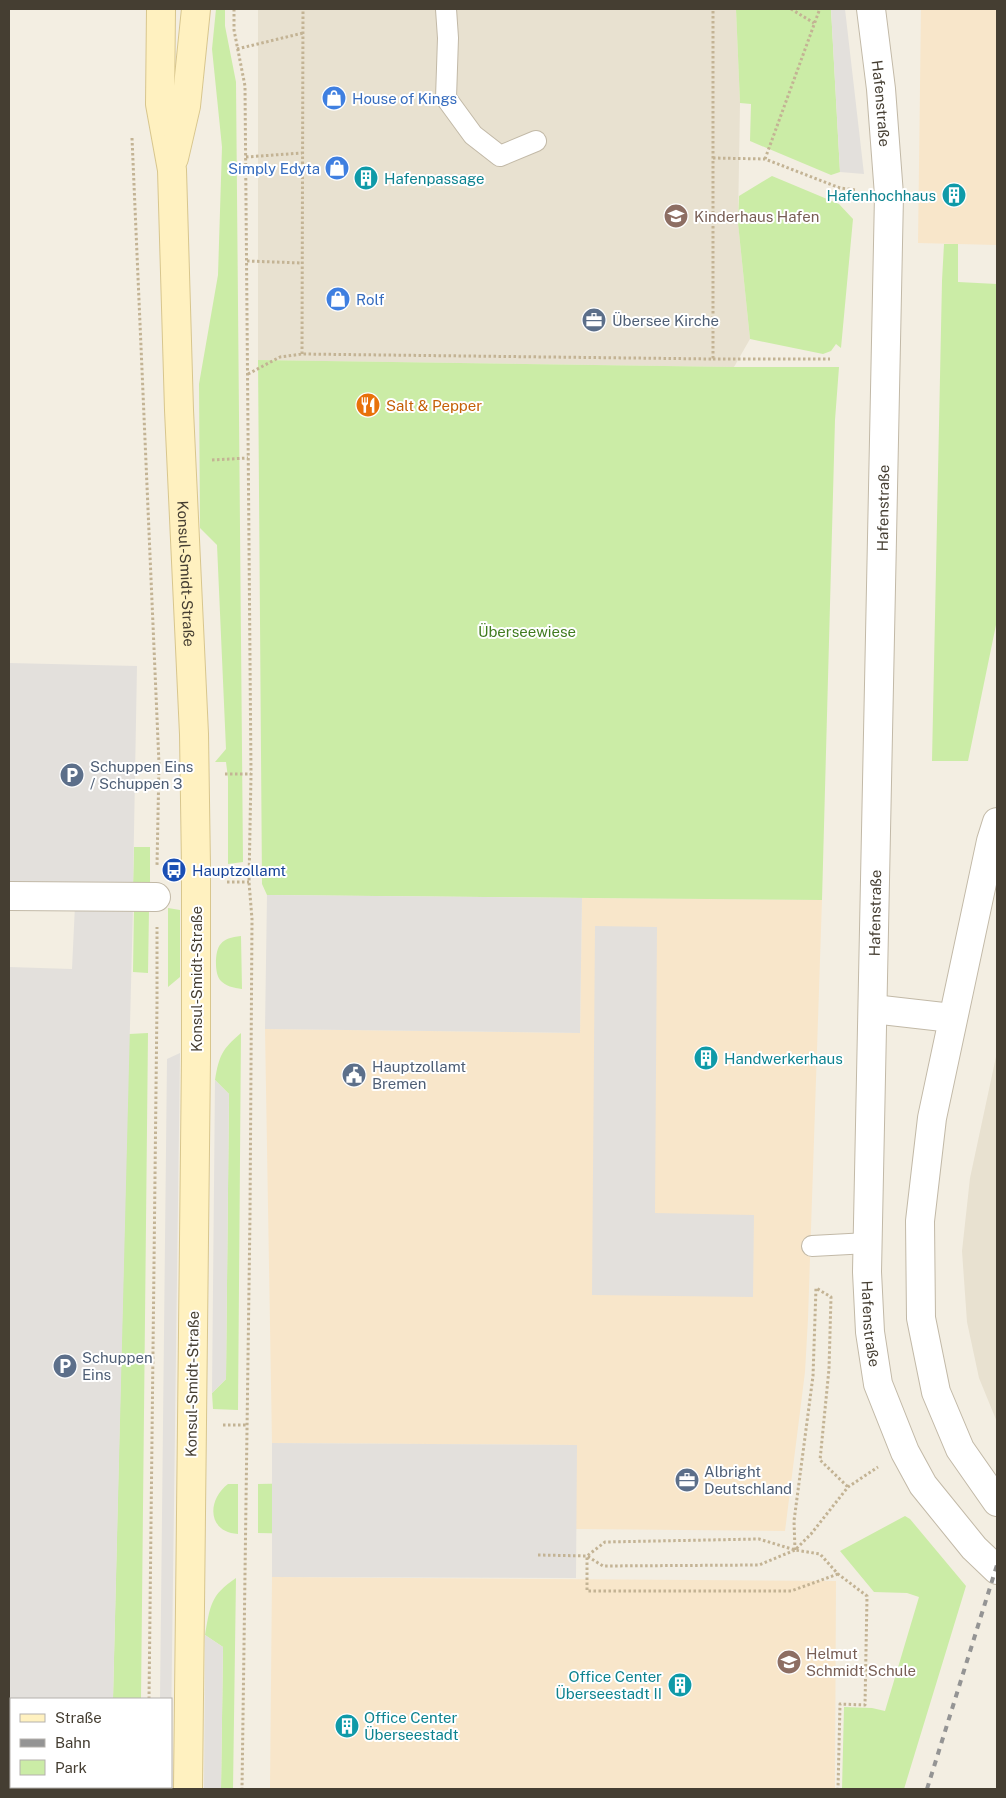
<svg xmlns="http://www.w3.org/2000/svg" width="1006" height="1798" font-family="'Public Sans',sans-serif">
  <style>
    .residential { fill: #e8e1d0 }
    .commercial { fill: #f8e6ca }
    .green { fill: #cbeca6 }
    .parking { fill: #e3e0dc }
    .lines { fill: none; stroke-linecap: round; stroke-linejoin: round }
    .lane-casing { stroke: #c2b9a7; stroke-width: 22 }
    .street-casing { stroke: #c2b9a7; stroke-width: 30 }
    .secondary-casing { stroke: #d8c68d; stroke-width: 30 }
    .path { stroke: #c3b394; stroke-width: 3; stroke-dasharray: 2.5 2.5; stroke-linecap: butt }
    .lane { stroke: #fff; stroke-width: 20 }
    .street { stroke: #fff; stroke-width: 28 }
    .secondary { stroke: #fff1c0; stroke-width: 28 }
    .rail { stroke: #949494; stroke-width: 4; stroke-dasharray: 6 6; stroke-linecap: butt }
    .labels { text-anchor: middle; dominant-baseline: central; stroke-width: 4; stroke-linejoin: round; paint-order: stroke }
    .shop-label { font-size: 15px; fill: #366cbe; stroke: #fff; text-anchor: start }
    .street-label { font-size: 15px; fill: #453e32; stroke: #fff }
    .culture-label { font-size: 15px; fill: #0d838f; stroke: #fff; text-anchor: start }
    .education-label { font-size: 15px; fill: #785e54; stroke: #fff; text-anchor: start }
    .service-label { font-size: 15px; fill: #4e5e75; stroke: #fff; text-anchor: start }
    .food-label { font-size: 15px; fill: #c56008; stroke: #fff; text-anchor: start }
    .park-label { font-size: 15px; fill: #417c20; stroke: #fff }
    .transit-label { font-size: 15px; fill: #164399; stroke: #fff; text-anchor: start }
  </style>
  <rect width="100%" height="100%" fill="#f3eee2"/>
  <path class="residential" d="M258,9H736L740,103L738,223L750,339L734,367L258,360Z
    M997,1052V1422L979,1378L967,1322L962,1251L970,1178Z"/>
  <path class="commercial" d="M921,9H997V245L918,243Z
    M582,898L822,900L808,1319L805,1372L785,1531L576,1529V1445L272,1443L265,1029L580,1033Z
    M272,1577L836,1581L835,1789H270Z"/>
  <path class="green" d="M216,9H225V26L236,82L243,862L228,864V778L226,762H215L226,749L217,545L200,528L199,384L218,275L222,147L212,49Z
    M736,9H831L840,172L831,175L750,141L751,104L740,103Z
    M772,176L839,204L853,219L841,348L836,344L831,351L823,354L750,339L738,223L739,196Z
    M944,244H958V282L997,284V620L968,761H932L942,281Z
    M258,360L734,367H839L835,420L822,900L267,895L262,884Z
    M134,847H150V887H133Z
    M134,908L149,909L148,973L133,972Z
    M168,908L180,910V977L168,987Z
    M241,936L242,989C234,988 225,986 220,980C217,976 216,969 216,964C216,945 221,938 241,936Z
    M148,1033L141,1699H113L129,1034Z
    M241,1033L238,1410L213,1409L212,1393L226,1379L229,1094L215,1080C219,1056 222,1049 241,1033Z
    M307,1483L306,1534L258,1533V1484Z
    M228,1484H238V1534C207,1532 207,1500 228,1484Z
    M905,1516L910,1519L966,1586L904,1789H842L844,1707L872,1708L885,1711L919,1597L907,1593L874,1592L840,1551Z
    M236,1578L233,1789H221L223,1647L205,1635C210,1607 210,1595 236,1578Z"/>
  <path class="parking" d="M831,9H845L864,174L840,172Z
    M9,663L137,666L133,887L9,885Z
    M267,895L582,898L580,1033L265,1029Z
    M75,905L133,906L113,1699H11V1787H111V1789H9V967L72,969Z
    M595,926L657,927L655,1213L754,1215L753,1297L592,1295Z
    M180,1053L171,1731V1699H160L167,1059Z
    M215,1080L229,1094L226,1379L212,1393Z
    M272,1443L577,1445L576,1578L272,1577Z
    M205,1635L223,1647L221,1789H204Z"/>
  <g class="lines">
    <defs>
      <path id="lane" d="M446,9L448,38L446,98L473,135L500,156L536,141
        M812,1246L868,1243"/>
      <g id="street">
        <path id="s1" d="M871,9L881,89L889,195L867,1272L870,1332L878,1384L905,1452L923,1485L974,1548L997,1570"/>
        <path d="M997,822L991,841L932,1118L920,1221L921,1318L936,1392L960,1449L997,1502"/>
        <path d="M9,896L156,897"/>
        <path d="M873,1009L952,1018"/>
      </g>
      <g id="secondary">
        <path id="s2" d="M161,9L160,104L172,170L179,410L194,734L196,867V1057L188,1789"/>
        <path d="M174,158L186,106L196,9"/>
      </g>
    </defs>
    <use href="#lane" class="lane-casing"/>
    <use href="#street" class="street-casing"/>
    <use href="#secondary" class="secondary-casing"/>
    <path class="path" d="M234,9V30L245,86L251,774L249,882L252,919L250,1215L242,1789
      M791,9L814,23
      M237,49L303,33
      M132,138L159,764L157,866
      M246,157L302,153
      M713,158L765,159L840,188L856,190
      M765,159L819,11
      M247,261L302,263
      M302,354L303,9
      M713,359H830
      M248,374L280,357L302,354L713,359V9
      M212,460L248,458
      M225,774H251
      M227,882H249
      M223,1425H247
      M795,1550L794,1521L813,1376L816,1288L831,1297L829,1369L820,1460L848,1487
      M538,1555L587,1556L603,1566L759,1565L795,1550L811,1534L848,1487L878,1467
      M838,1574L791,1591H587V1556L605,1542L759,1539L795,1550L820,1554L838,1574L867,1596L865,1705L840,1704L838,1789
      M149,1699L157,1003V927
      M148,1789V1787"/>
    <use href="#lane" class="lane"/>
    <use href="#street" class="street"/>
    <use href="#secondary" class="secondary"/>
    <path class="rail" d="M927,1789L997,1565"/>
  </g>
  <defs>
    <symbol id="shop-disc" viewBox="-11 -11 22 22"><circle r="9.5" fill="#3f7fe0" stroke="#fff"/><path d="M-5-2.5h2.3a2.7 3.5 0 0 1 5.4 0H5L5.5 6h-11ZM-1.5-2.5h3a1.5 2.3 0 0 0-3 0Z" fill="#fff"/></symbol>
    <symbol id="building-disc" viewBox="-11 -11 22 22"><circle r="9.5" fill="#0f9aa8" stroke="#fff"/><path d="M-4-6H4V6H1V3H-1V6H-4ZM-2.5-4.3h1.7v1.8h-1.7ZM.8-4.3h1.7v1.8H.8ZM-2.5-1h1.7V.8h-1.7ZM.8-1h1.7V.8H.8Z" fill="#fff"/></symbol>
    <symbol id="school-disc" viewBox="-11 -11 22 22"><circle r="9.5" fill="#8d6e63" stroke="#fff"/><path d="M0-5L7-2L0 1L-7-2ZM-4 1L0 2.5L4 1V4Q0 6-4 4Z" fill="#fff"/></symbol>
    <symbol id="office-disc" viewBox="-11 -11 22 22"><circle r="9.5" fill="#5c6f8a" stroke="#fff"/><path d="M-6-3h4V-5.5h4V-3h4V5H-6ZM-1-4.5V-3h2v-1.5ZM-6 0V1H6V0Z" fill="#fff"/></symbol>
    <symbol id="restaurant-disc" viewBox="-11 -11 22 22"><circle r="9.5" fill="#e8710a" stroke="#fff"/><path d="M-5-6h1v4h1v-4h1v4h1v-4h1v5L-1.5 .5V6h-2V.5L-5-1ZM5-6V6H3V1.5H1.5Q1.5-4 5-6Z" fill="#fff"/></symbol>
    <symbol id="parking-disc" viewBox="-11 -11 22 22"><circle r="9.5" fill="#5c6f8a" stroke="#fff"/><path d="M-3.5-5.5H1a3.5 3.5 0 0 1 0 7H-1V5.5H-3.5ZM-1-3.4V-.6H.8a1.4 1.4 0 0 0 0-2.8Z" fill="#fff"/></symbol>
    <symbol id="bus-disc" viewBox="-11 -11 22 22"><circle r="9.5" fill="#1a4fb4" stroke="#fff"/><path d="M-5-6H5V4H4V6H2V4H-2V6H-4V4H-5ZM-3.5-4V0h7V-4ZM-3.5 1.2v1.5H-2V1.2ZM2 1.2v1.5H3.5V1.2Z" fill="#fff"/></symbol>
    <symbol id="civic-disc" viewBox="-11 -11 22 22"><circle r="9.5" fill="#5c6f8a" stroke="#fff"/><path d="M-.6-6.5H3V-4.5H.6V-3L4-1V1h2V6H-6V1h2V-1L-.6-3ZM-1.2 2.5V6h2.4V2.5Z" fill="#fff"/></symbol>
  </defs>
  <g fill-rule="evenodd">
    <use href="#shop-disc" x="320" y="84" width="28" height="28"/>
    <use href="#shop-disc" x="323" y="154" width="28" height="28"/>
    <use href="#building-disc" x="352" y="164" width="28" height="28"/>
    <use href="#building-disc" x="940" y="181" width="28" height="28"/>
    <use href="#school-disc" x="662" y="202" width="28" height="28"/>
    <use href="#shop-disc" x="324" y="285" width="28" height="28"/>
    <use href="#office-disc" x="580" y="306" width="28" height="28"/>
    <use href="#restaurant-disc" x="354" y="391" width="28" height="28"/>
    <use href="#parking-disc" x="58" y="761" width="28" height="28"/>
    <use href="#bus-disc" x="160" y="856" width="28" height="28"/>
    <use href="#building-disc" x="692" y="1044" width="28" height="28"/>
    <use href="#civic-disc" x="340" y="1061" width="28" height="28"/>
    <use href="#parking-disc" x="51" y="1352" width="28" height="28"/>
    <use href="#office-disc" x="673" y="1466" width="28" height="28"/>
    <use href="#school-disc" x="775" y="1648" width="28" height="28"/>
    <use href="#building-disc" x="666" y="1671" width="28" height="28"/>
    <use href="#building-disc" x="333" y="1712" width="28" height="28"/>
  </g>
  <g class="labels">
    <g class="shop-label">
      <text x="352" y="98">House of Kings</text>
      <text x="320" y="168" text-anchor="end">Simply Edyta</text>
      <text x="356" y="299">Rolf</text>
    </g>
    <g class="street-label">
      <text stroke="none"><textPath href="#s1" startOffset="95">Hafenstraße</textPath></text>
      <text transform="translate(883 508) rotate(-89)">Hafenstraße</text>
      <text stroke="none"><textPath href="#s2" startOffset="566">Konsul-Smidt-Straße</textPath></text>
      <text transform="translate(875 913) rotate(-89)">Hafenstraße</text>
      <text transform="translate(196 979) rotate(-90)">Konsul-Smidt-Straße</text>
      <text stroke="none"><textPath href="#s1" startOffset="1316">Hafenstraße</textPath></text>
      <text transform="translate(192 1384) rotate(-89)">Konsul-Smidt-Straße</text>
    </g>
    <g class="culture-label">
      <text x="384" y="178">Hafenpassage</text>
      <text x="936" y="195" text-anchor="end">Hafenhochhaus</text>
      <text x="724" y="1058">Handwerkerhaus</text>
      <text x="662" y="1676" text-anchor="end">Office Center<tspan x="662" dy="17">Überseestadt II</tspan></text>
      <text x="364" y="1717">Office Center<tspan x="364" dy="17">Überseestadt</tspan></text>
    </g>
    <g class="education-label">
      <text x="694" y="216">Kinderhaus Hafen</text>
      <text x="806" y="1653">Helmut<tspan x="806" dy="17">Schmidt Schule</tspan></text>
    </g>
    <g class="service-label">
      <text x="612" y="320">Übersee Kirche</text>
      <text x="90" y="766">Schuppen Eins<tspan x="90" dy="17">/ Schuppen 3</tspan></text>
      <text x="372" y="1066">Hauptzollamt<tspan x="372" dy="17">Bremen</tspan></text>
      <text x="82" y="1357">Schuppen<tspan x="82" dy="17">Eins</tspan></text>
      <text x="704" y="1471">Albright<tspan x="704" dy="17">Deutschland</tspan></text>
    </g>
    <g class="food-label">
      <text x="386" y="405">Salt &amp; Pepper</text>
    </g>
    <g class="park-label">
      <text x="527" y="631">Überseewiese</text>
    </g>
    <g class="transit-label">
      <text x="192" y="870">Hauptzollamt</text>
    </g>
  </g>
  <rect width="1006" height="1798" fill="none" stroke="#453e32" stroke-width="20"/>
  <rect x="10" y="1698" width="162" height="90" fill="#ffffff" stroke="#b5b2ad"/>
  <rect x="20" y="1714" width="25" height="8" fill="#fff1c0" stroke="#b5b2ad"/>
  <text x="55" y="1723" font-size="15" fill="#453e32">Straße</text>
  <rect x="20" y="1739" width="25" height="8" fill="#949494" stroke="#b5b2ad"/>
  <text x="55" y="1748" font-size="15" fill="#453e32">Bahn</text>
  <rect x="20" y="1760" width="25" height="15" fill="#cbeca6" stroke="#b5b2ad"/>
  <text x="55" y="1773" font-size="15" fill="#453e32">Park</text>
</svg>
